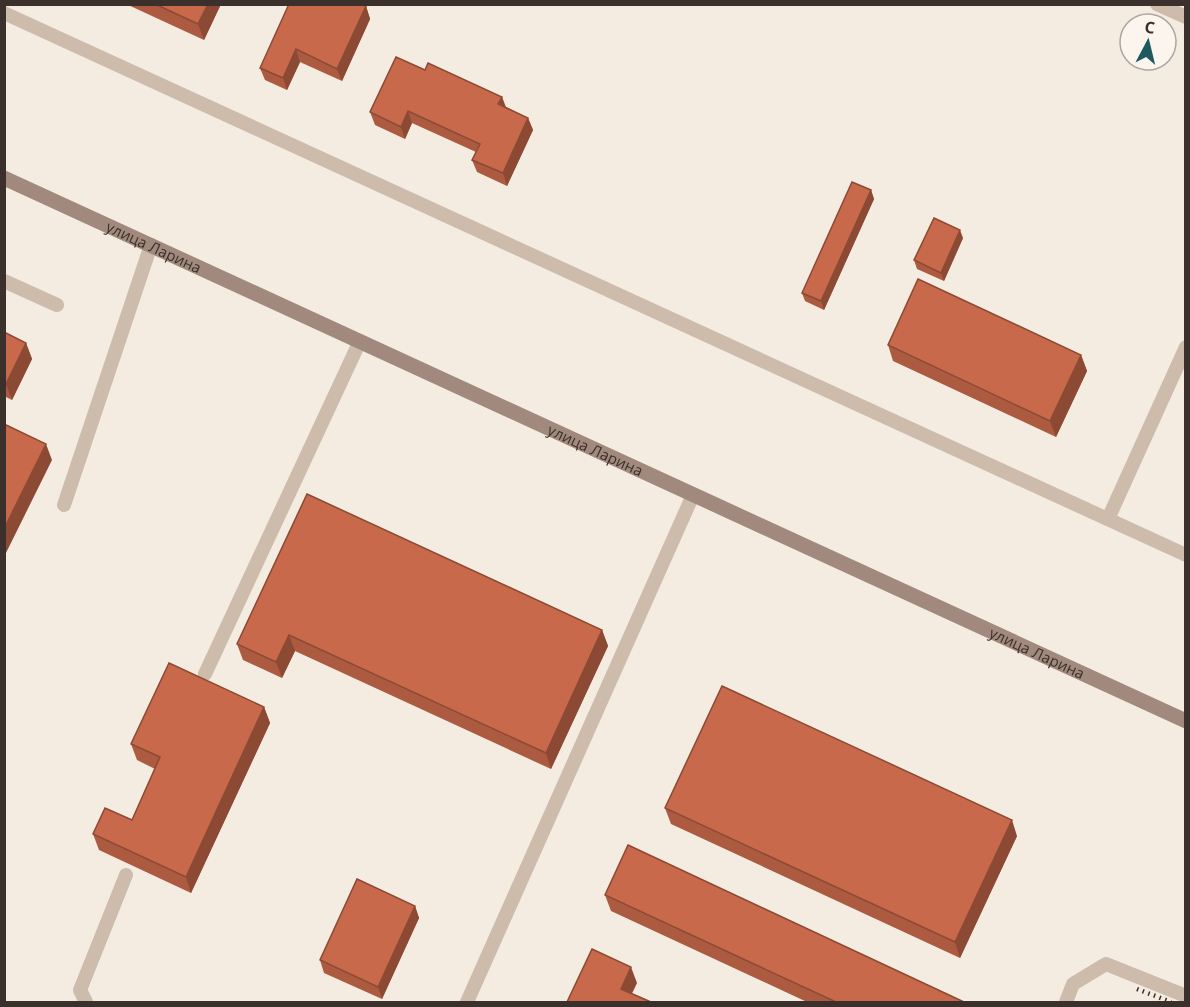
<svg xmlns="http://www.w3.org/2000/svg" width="1190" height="1007" font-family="'Open Sans',sans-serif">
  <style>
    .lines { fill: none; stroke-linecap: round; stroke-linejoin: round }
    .lane { stroke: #cdbbac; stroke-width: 14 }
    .secondary { stroke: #a18a7d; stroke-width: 15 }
    .rail { stroke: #3b302b; stroke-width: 4.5; stroke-dasharray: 1.5 4.5; stroke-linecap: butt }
    .wall { fill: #ac5a40 }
    .shaded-wall { fill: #8c4a34 }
    .building { fill: #c8694b; stroke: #8c4a34; stroke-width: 1.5 }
    .labels { text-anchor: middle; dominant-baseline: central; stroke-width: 4.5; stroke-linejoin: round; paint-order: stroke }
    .street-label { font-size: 15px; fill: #3b302b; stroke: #fbf5ee }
  </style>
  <rect width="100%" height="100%" fill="#f4ebe1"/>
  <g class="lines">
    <path class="lane" d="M1157,4L1186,17
      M4,13L1186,555
      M4,281L57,305
      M64,505L151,245
      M1108,519L1186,347
      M205,674L360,341
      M86,1002L80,990L126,875
      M467,1002L693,495
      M1066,1002L1073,984L1106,964L1186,996"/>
    <path class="secondary" id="s1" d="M4,178L1186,721"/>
    <path class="rail" d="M1137,989L1171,1002"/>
  </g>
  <path class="wall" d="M126,4H221L204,40Z
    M366,6L370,19L342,81L300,62L287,90L265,80L260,68Z
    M425,70L502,97L506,107L528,118L533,130L507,186L477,172L472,160L476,152L412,123L405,139L375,125L370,112Z
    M871,190L874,199L824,310L805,301L802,293Z
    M963,238L944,281L917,269L914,260Z
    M4,332L26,343L32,359L12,400L4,396Z
    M888,345L1081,355L1087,371L1056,437L893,361Z
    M307,494L602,630L608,646L551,769L295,651L282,678L243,660L237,644Z
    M264,707L270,723L191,893L99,850L93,834L132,820L155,769L137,760L131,744Z
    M665,808L1017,836L960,958L671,824Z
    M605,895L964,1002H807L611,911Z
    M415,906L419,918L382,999L324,973L320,960Z"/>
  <path class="shaded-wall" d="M208,4H221L204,40L198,24Z
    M366,6L370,19L342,81L337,69Z
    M296,49L300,62L287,90L283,78Z
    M502,97L506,109L498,104Z
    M408,111L412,123L405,139L401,127Z
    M528,118L533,130L507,186L503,173Z
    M871,190L874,199L824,310L821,301Z
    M960,230L963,238L944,281L941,273Z
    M26,343L32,359L12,400L6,384Z
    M1081,355L1087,371L1056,437L1050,421Z
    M46,444L52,460L4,557V529Z
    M602,630L608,646L551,769L546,753Z
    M289,635L295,651L282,678L276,662Z
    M264,707L270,723L191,893L186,877Z
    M1012,820L1017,836L960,958L955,942Z
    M415,906L419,918L382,999L378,987Z
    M631,967L637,983L628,1002L621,989Z"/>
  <path class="building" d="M155,4H208L198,24Z
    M289,4H362L366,6L337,69L296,49L283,78L260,68Z
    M396,57L425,70L428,63L502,97L498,104L528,118L503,173L472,160L480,144L408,111L401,127L370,112Z
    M852,182L871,190L821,301L802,293Z
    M934,218L960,230L941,273L914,260Z
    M918,279L1081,355L1050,421L888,345Z
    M4,332L26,343L6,384L4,383Z
    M4,424L46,444L4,529Z
    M307,494L602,630L546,753L289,635L276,662L237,644Z
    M169,663L264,707L186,877L93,834L105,808L132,820L160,757L131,744Z
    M722,686L1012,820L955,942L665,808Z
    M628,845L964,1002H836L605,895Z
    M357,879L415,906L378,987L320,960Z
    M592,949L631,967L621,989L651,1002H567Z"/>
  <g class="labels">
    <g class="street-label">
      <text stroke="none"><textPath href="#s1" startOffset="165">улица Ларина</textPath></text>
      <text stroke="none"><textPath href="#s1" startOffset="651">улица Ларина</textPath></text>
      <text stroke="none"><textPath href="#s1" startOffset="1137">улица Ларина</textPath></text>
    </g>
  </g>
  <rect width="1190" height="1007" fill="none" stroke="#3b302b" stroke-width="12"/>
  <g transform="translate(1148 42) rotate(7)"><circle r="28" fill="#fbf5ee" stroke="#aea6a0" stroke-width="1.5"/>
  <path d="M0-4.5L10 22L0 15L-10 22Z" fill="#1f5a5e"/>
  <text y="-9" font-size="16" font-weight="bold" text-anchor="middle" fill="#3b302b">С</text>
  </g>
</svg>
